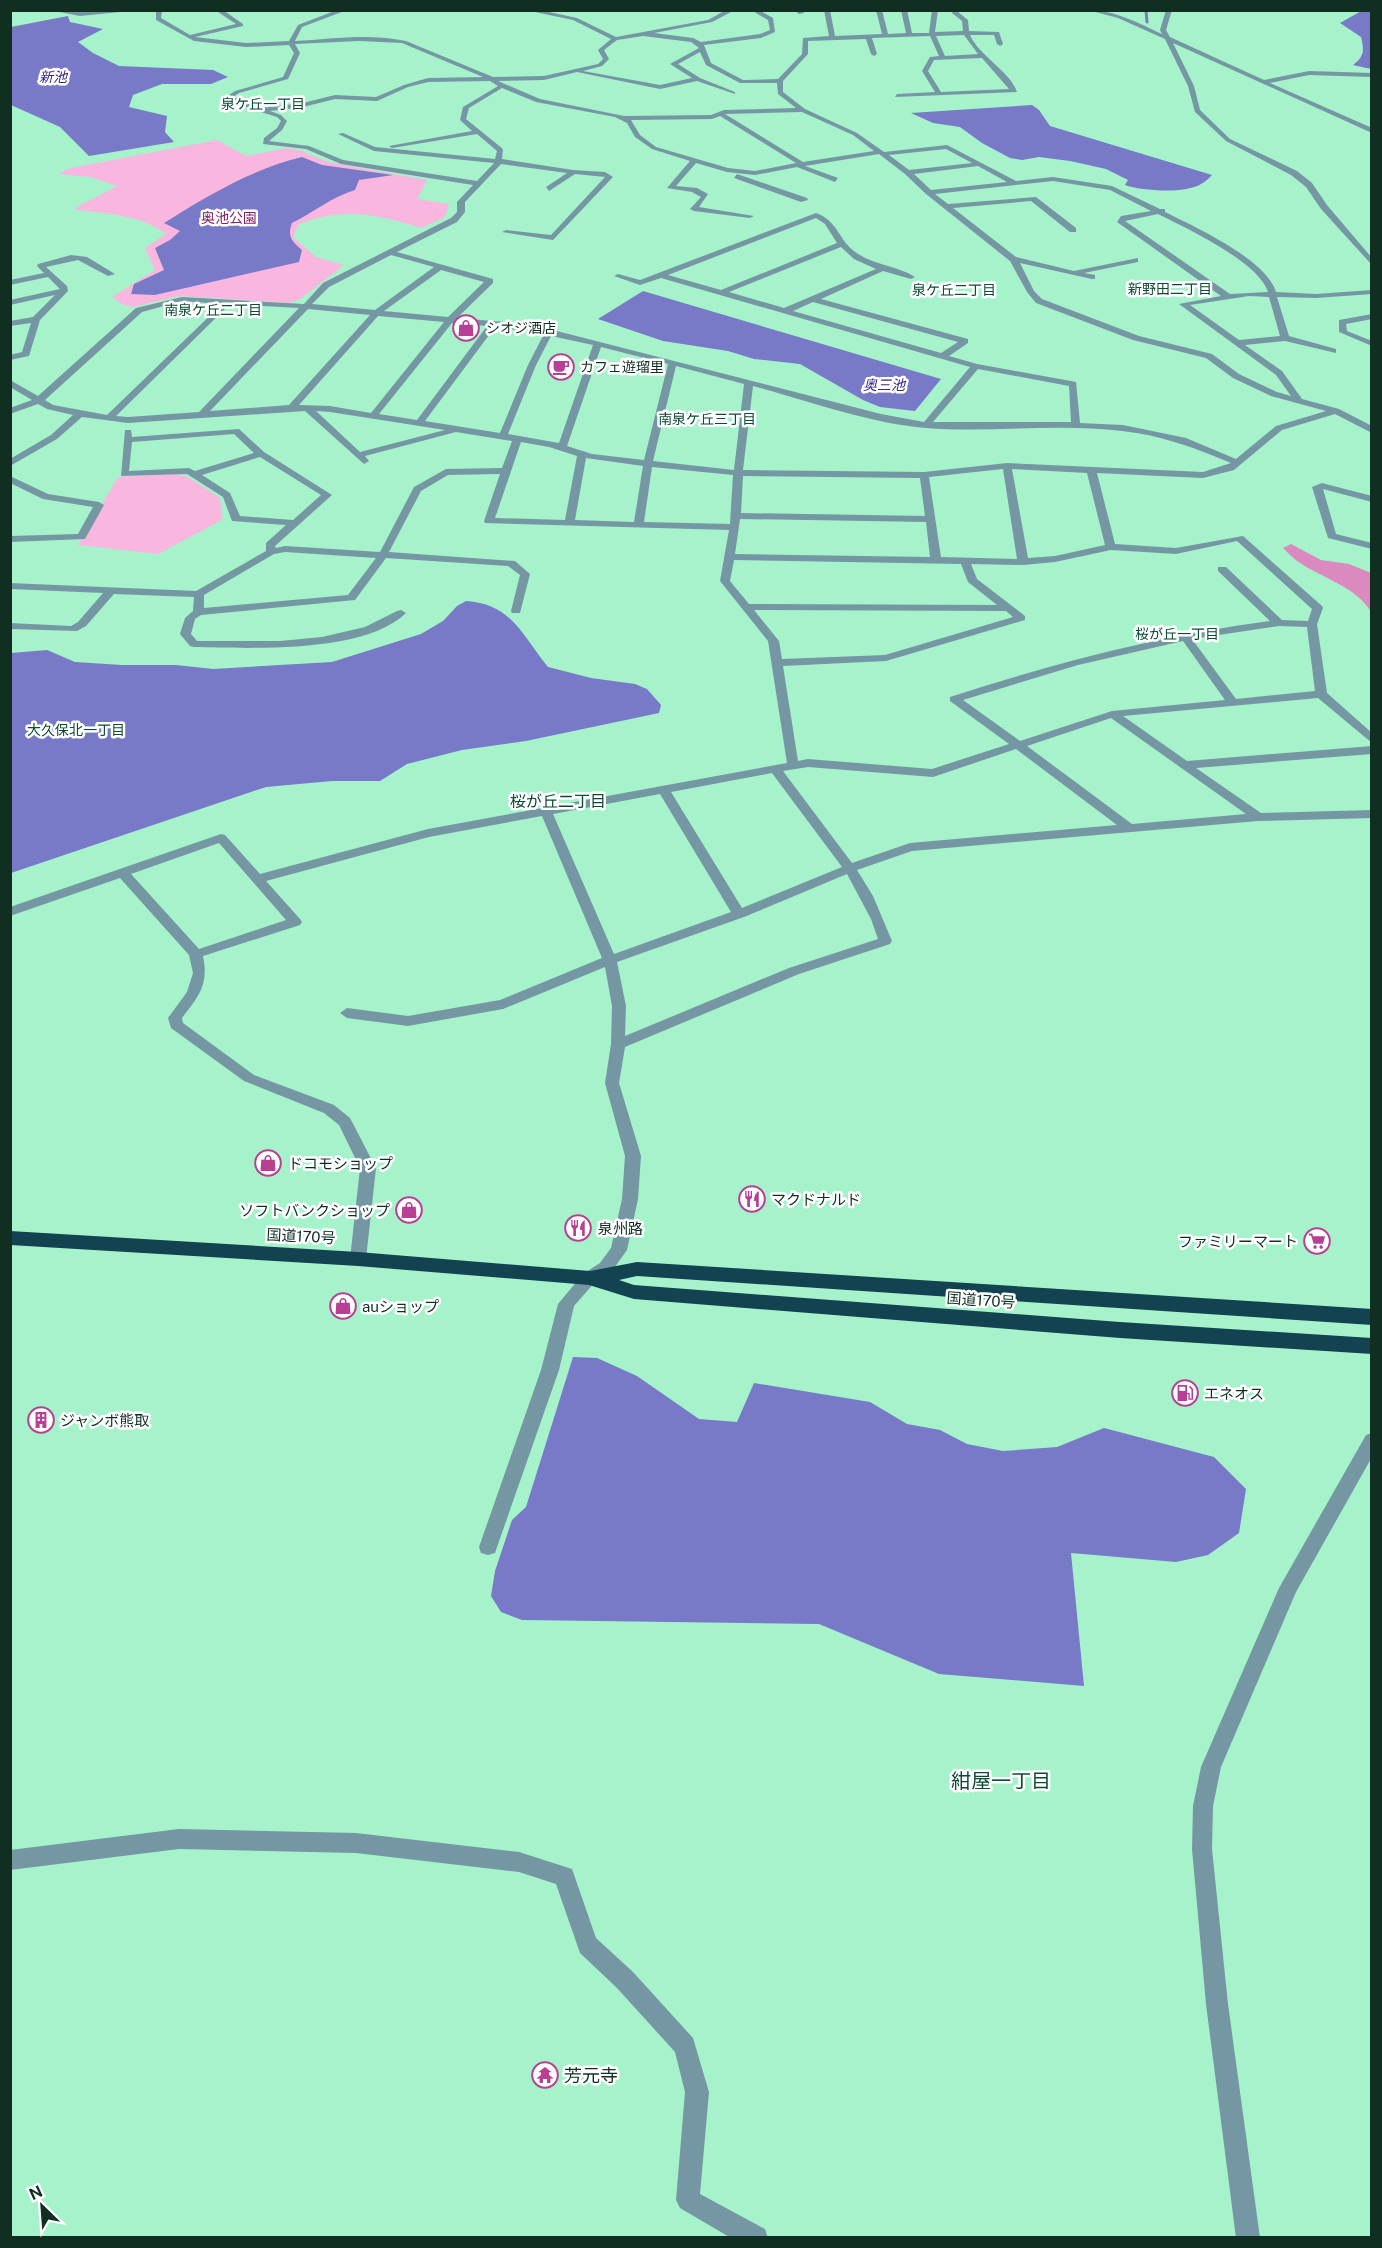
<svg xmlns="http://www.w3.org/2000/svg" width="1382" height="2248" font-family="'Public Sans','Noto Sans JP',sans-serif">
<style>
.green{fill:#f9b7e0}
.forest{fill:#da8abe}
.water{fill:#7879c7}
.lines{fill:none;stroke-linecap:round;stroke-linejoin:round}
.stream{stroke:#7879c7;stroke-width:3}
.minor{fill:#7597a3;fill-rule:evenodd}
.highway{fill:#134351;fill-rule:evenodd}
.labels{text-anchor:middle;dominant-baseline:central;stroke-width:5;stroke-linejoin:round;paint-order:stroke}
.far-water-label{font-size:14px;font-style:italic;fill:#342884;stroke:#fff}
.far-neighbourhood-label{font-size:14px;fill:#0c4a32;stroke:#fff}
.far-park-label{font-size:14px;fill:#7f2265;stroke:#fff}
.far-poi-label{font-size:14px;fill:#102f21;stroke:#fff;text-anchor:start}
.poi-label{font-size:15px;fill:#102f21;stroke:#fff;text-anchor:start}
.street-label{font-size:15px;fill:#102f21;stroke:#fff}
.neighbourhood-label{font-size:16px;fill:#0c4a32;stroke:#fff}
.near-poi-label{font-size:18px;fill:#102f21;stroke:#fff;text-anchor:start}
.near-neighbourhood-label{font-size:20px;fill:#0c4a32;stroke:#fff}
</style>
<rect width="100%" height="100%" fill="#a6f2cb"/>
<g class="green">
<path d="M217 140 246 156 287 148 302 151 328 162 427 180 417 199 449 204 445 217 421 228C377 214 343 207 299 224L293 237 316 257 344 265 300 299 289 303 180 296 132 307 124 305 112 297 155 270 145 248 166 234C141 214 103 214 73 209L117 186 90 177 58 174 70 168Z"/>
<polygon points="174,474 186,476 220,498 222,520 158,554 78,545 118,477"/>
</g>
<path class="forest" d="M1291 544 1321 560 1349 564 1371 573V612C1356 586 1321 578 1297 561 1292 557 1287 552 1283 548Z"/>
<g class="water">
<path d="M1363 10 1371 11V69L1353 65C1365 56 1364 50 1361 37L1340 23Z"/>
<polygon points="68,16 70,22 103,29 78,42 93,53 119,66 213,70 228,77 211,84 162,84 133,95 129,107 167,116 165,132 174,142 89,156 60,127 11,105 11,27"/>
<path d="M1032 105 1039 110 1050 126 1212 175C1209 178 1205 182 1201 184 1185 194 1142 191 1125 185L1128 180 1106 169 1070 161 1039 157 1022 160 1010 158 982 143 960 127 933 123 911 113Z"/>
<path d="M302 157 322 165 393 175 359 180 355 190C332 197 314 212 292 223 287 237 292 241 302 250L299 262 155 295 131 294 134 284 164 270 155 248 170 240 180 231 164 223C207 196 252 169 302 157Z"/>
<polygon points="643,291 941,379 915,411 880,407 863,400 800,364 754,359 728,351 663,341 598,319"/>
<path d="M466 601C512 604 522 635 548 667L591 678 635 684 647 689 661 705 659 713 526 741 462 750 407 764 380 781H332L266 787 11 873V653L47 650 75 662 122 665H176L213 669 332 662 421 634 443 621 457 606Z"/>
<polygon points="573,1357 597,1358 637,1376 699,1419 737,1422 754,1383 870,1402 907,1424 940,1430 967,1444 1003,1451 1057,1447 1104,1428 1214,1457 1246,1489 1239,1533 1208,1555 1176,1562 1071,1553 1084,1686 939,1674 819,1624 522,1620 501,1612 491,1596 495,1571 512,1520 526,1507"/>
</g>
<g class="lines">
<polyline class="stream" points="1146,10 1147,22"/>
<g class="minor">
<polygon points="49,10 141,10 80,16"/>
<path d="M156 10H162L161 18 190 35 236 24 215 10H223L243 24V26L195 37 246 43 289 41 298 25 337 10H347L302 27 295 41C331 39 370 33 406 41L493 77 544 76 598 64 603 59 598 50 611 39 573 20 525 10H540L577 18 616 37 708 20 726 10H735L712 22 654 33 693 38 701 42 760 34 770 30 768 20 751 10H759L773 18 775 32 761 38 704 45 711 63 743 80 778 79 802 54 803 38 829 36 824 10H830L835 36 882 34 876 10H882L888 34 906 33 901 10H907L912 33H929L932 10H938L935 32 963 31 962 21 952 13 953 10H959L958 12 968 20 969 31 999 32 1003 44 1000 46 997 44 994 35H970C978 55 1011 72 1017 92L895 97 897 94 935 92 922 71 930 57 939 56 930 36 872 38 877 54 874 56 871 54 866 39 808 41V54L783 81V92L805 109 857 133 884 152 947 145 1016 181 1053 177 1112 186 1160 209H1165V212C1195 227 1266 259 1276 292L1316 294 1372 290V294L1316 298 1277 297 1289 336 1336 349V353L1285 341 1245 345 1282 371 1302 399 1339 409 1372 426V433L1335 414 1282 430 1234 470 1203 478 1097 473 1115 544 1176 548 1243 536 1322 606 1323 608 1317 624 1327 693 1372 733V743L1318 698 1123 716 1187 761 1372 746V754L1196 768 1261 813 1372 810V818L1258 821 912 851 857 870 873 896 892 941 890 944 799 974 625 1047 619 1083 641 1156 638 1199 627 1250 612 1271 595 1282 574 1306 559 1370 497 1547 495 1553 488 1555 481 1553 479 1547 541 1370 558 1304 583 1274 600 1263 611 1248 622 1199 625 1156 605 1083 611 1044 612 1006 605 967 503 1009 408 1026 347 1018 340 1013 347 1008 408 1016 500 1000 602 958 542 816 429 837 266 881 300 919 302 922 300 925 203 956C209 985 199 996 182 1018L183 1023 254 1075 334 1105 350 1118 376 1168 366 1259 364 1263H352L350 1259 360 1168 339 1125 324 1113 244 1081 171 1028 168 1018 187 992 193 973 189 955 120 878 10 916V907L221 834 225 835 260 874 428 829 787 763 768 641 720 581 729 530 485 523 484 521 500 474 448 475 421 491 389 552 515 561 530 574 520 613H512L511 611 520 575 508 566 386 558 355 600 201 615 195 619 191 634 197 641H280L322 637 365 627 397 611 401 610 406 613C364 654 250 648 194 647L190 646 180 634 185 618 193 611 194 597 114 594 86 626 77 631 10 629V623L71 626 78 622 103 593 10 589V583L196 591 266 551V543L286 525 232 521 223 497 187 474 121 476 125 430H131L132 437 239 429 264 452 332 495 275 546 276 548 285 546 380 552 414 487 446 469 502 468 512 441 456 432 365 456 369 461 364 464 305 411 128 423 82 417 57 439 10 466V459L51 435 73 415 47 409 38 404 10 414V408L32 400 10 387V380L38 396 136 308 182 297 304 304 323 283 451 218 457 212V202L473 185 341 164 306 149 263 144 264 138 277 128 281 121 277 117 230 102 226 97 235 91 283 77 294 53 289 45 246 47 194 41 156 20ZM964 35 978 54 945 56 936 36ZM643 36 691 42 699 48 670 64 692 78 660 85 583 71 602 66 609 59 604 50 617 40ZM359 41 402 43 483 77 428 78 404 85 376 97 335 95 303 103 261 108 233 97 239 93 288 79 300 53 295 44ZM700 52 706 65 740 83H777L778 94 796 108 724 110 711 115 624 116 540 99 498 81 544 80 577 72 660 89 697 81 735 94V92L700 78 678 64ZM982 58 1009 89 941 92 928 71 934 60ZM490 81 498 86 463 107 460 120 472 131 389 146 392 148 477 134 497 151 495 159 375 147 343 133 338 134 374 151 494 163 477 181 343 160 309 146 269 141 282 130 287 121 281 115 270 111 303 107 335 99 377 101 408 87 428 82ZM502 88 536 102 615 117 627 123 635 137 652 149 690 161 667 188 692 192 701 197 690 209 694 211 750 218 754 216 699 207 708 194 697 188 676 186 696 163 727 172 755 175 797 167 835 182 838 178 805 166 879 154 905 174 926 194 1010 261 1027 292 1036 303 1133 340 1206 358 1233 378 1271 396 1326 411 1276 426 1236 459 1186 438 1123 425 1080 423 1076 382 977 364 949 356 968 343V339L821 299 883 271 911 279 915 277C897 265 873 266 854 251 839 240 837 220 816 213L640 280 618 274 614 276 640 285 661 278 970 367 924 422 881 414 549 329 526 324 457 318 493 283V279L397 252 457 222 465 212V202L501 164 567 173 546 187 549 191 575 174 605 177 551 235 506 230 502 232 553 240 613 177 605 172 573 170 502 159 503 149 466 119 469 108ZM802 112 853 135 874 151 803 162 725 114ZM720 116 796 163 755 171 728 168 656 147 640 135 631 120 712 119ZM946 149 972 163 909 170 889 155ZM978 166 1007 182 931 190 914 174ZM1053 181 1110 190 1151 211 1121 216 1117 222 1221 296 1179 304 1276 375 1291 396 1277 392 1239 374 1212 354 1139 336 1042 299 1034 291 1020 263 1092 279H1095V275L1084 273 1138 262V258L1074 271 1016 257 953 208 1031 201 1070 232H1076V228L1036 197 948 204 935 194ZM1158 214C1186 228 1259 262 1268 292L1230 294 1125 221ZM816 218 825 224 837 243 721 290 668 275ZM841 247 854 259 876 269 784 308 729 292ZM391 255 434 267 375 310 312 304 329 287ZM441 270 484 282 448 317 384 311ZM1249 296 1269 297 1280 336 1239 340 1190 305ZM182 301 222 304 107 415 53 405 45 400 142 312ZM813 302 958 342 941 353 793 311ZM230 304 299 308 199 412 128 417 116 416ZM308 309 370 315 289 405 210 411ZM378 316 444 322 371 413 330 406 299 405ZM452 323 487 326 417 420 379 414ZM495 327 544 334 528 365 500 433 425 421ZM551 336 593 345 559 443 508 434 536 365ZM601 347 668 364 644 460 592 454 567 446ZM676 366 744 384 734 470 653 461ZM978 369 1069 386 1071 422H933ZM753 386C809 401 868 423 926 428 991 433 1057 423 1122 431 1161 435 1195 448 1231 463L1203 472 1007 463 924 472 743 470ZM316 411 330 412 445 430 360 452ZM234 434 254 453 195 471 189 468 129 471 132 442ZM521 442 549 447 577 456 565 520 495 518ZM260 457 321 495 293 520 240 516 230 493 202 475ZM586 458 643 466 634 522 575 520ZM652 467 733 475 730 524 644 522ZM1003 469 1017 559 941 557 929 477ZM1012 469 1087 473 1105 545 1055 556 1028 558ZM743 476 920 478 925 516 741 513ZM740 519 926 522 930 557 735 554ZM1237 541 1312 609 1308 621 1282 620 1226 567H1218V571L1270 621C1161 635 1055 663 950 697V701L1009 744 932 769 808 759 798 761 783 666 886 661 1025 620V616L977 579 971 564 1023 565 1055 562 1111 550 1176 554ZM285 552 376 558 348 595 204 608V595L274 554ZM734 560 961 564 968 582 997 605 749 604 730 581ZM754 610 1006 611 1013 617 885 655 782 659 779 641ZM1279 626 1307 627 1315 691 1236 699 1192 639ZM1183 641 1225 700 1112 711 1020 741 963 700 1078 665ZM1111 718 1246 814 1132 824 1027 746ZM1016 749 1117 825 910 843 852 863 783 771 808 767 933 777ZM772 773 842 867 742 908 671 792ZM660 794 731 912 614 954 553 814ZM219 843 286 920 199 949 131 874ZM847 874 871 919 878 939 789 968 625 1036 626 1006 617 962 744 917Z"/>
<polygon points="794,10 801,10 804,13 799,14"/>
<path d="M1088 10C1115 10 1138 23 1162 34L1160 30 1166 10H1172L1166 30 1170 37 1264 80 1309 71 1372 73V77L1309 75 1270 83 1372 128V133L1173 43 1194 86 1200 110 1230 139 1297 171 1312 183 1327 205 1372 258V265L1321 209 1306 187 1291 175 1226 141 1195 112 1188 86 1165 39 1118 18Z"/>
<polygon points="737,174 807,198 808,200 801,202 734,178"/>
<polygon points="71,255 87,257 115,274 108,276 78,260 46,267 67,286 68,291 40,320 29,356 10,360 10,355 22,352 31,323 10,326 10,321 33,317 55,295 10,305 10,300 60,289 48,277 10,285 10,280 44,273 37,266 38,264"/>
<polygon points="1372,314 1372,319 1346,324 1347,331 1372,341 1372,346 1339,332 1339,320"/>
<polygon points="10,476 48,494 99,502 104,505 85,539 10,542 10,536 78,534 93,507 43,499 10,483"/>
<polygon points="1322,483 1372,496 1372,502 1323,489 1336,534 1372,543 1372,549 1328,538 1312,487"/>
<polygon points="1372,1433 1372,1457 1296,1592 1221,1767 1213,1806 1212,1849 1228,2004 1260,2238 1236,2238 1206,2004 1192,1849 1193,1806 1201,1767 1279,1588 1366,1435"/>
<polygon points="179,1829 356,1833 519,1852 572,1869 596,1938 633,1972 693,2038 709,2092 700,2194 765,2229 768,2238 731,2238 680,2208 676,2200 685,2092 675,2052 617,1988 580,1953 556,1884 519,1872 356,1853 179,1849 10,1870 10,1850"/>
</g>
<polygon class="highway" points="10,1231 358,1252 590,1271 637,1262 1372,1309 1372,1325 637,1276 619,1280 634,1285 1120,1322 1372,1338 1372,1354 1120,1338 634,1299 589,1285 358,1266 10,1245"/>
</g>
<defs>
<g id="shop-ring" transform="scale(1.35)"><circle r="9.5" fill="#fff" stroke="#b84094" stroke-width="1.5"/><path d="M-5-2.5h2.3a2.7 3.5 0 0 1 5.4 0H5L5.5 6h-11ZM-1.5-2.5h3a1.5 2.3 0 0 0-3 0Z" fill="#b84094"/></g>
<g id="cafe-ring" transform="scale(1.35)"><circle r="9.5" fill="#fff" stroke="#b84094" stroke-width="1.5"/><path d="M-5.5-4.5H6V0H3Q3 3.5 0 3.5H-2.5Q-5.5 3.5-5.5 0ZM3-3.2v2h1.7v-2ZM-6 4.5H4V6H-6Z" fill="#b84094"/></g>
<g id="restaurant-ring" transform="scale(1.35)"><circle r="9.5" fill="#fff" stroke="#b84094" stroke-width="1.5"/><path d="M-5-6h1v4h1v-4h1v4h1v-4h1v5L-1.5 .5V6h-2V.5L-5-1ZM5-6V6H3V1.5H1.5Q1.5-4 5-6Z" fill="#b84094"/></g>
<g id="supermarket-ring" transform="scale(1.35)"><circle r="9.5" fill="#fff" stroke="#b84094" stroke-width="1.5"/><path d="M-6-5.5h2.5l.6 2H6L4.5 2H-2.5L-4.4-4H-6ZM-1.5 3.2a1.3 1.3 0 1 0 .1 0ZM3 3.2a1.3 1.3 0 1 0 .1 0Z" fill="#b84094"/></g>
<g id="fuel-ring" transform="scale(1.35)"><circle r="9.5" fill="#fff" stroke="#b84094" stroke-width="1.5"/><path d="M-5.5-6h7V0h2V4h1.3V-2.5L3-4.5l.8-.8L6-3V5H2.5V1h-1V6h-7ZM-4.2-4.7v3.2H.2V-4.7Z" fill="#b84094"/></g>
<g id="building-ring" transform="scale(1.35)"><circle r="9.5" fill="#fff" stroke="#b84094" stroke-width="1.5"/><path d="M-4-6H4V6H1V3H-1V6H-4ZM-2.5-4.3h1.7v1.8h-1.7ZM.8-4.3h1.7v1.8H.8ZM-2.5-1h1.7V.8h-1.7ZM.8-1h1.7V.8H.8Z" fill="#b84094"/></g>
<g id="temple-ring" transform="scale(1.35)"><circle r="9.5" fill="#fff" stroke="#b84094" stroke-width="1.5"/><path d="M0-6L5-2H3V0L6.5 2.5H4V6H1.5V3h-3V6H-4V2.5H-6.5L-3 0V-2H-5Z" fill="#b84094"/></g>
</defs>
<g fill-rule="evenodd">
<use href="#shop-ring" x="466" y="328"/>
<use href="#cafe-ring" x="561" y="367"/>
<use href="#shop-ring" x="268" y="1163"/>
<use href="#restaurant-ring" x="752" y="1199"/>
<use href="#shop-ring" x="409" y="1210"/>
<use href="#restaurant-ring" x="578" y="1228"/>
<use href="#supermarket-ring" x="1317" y="1241"/>
<use href="#shop-ring" x="343" y="1306"/>
<use href="#fuel-ring" x="1185" y="1393"/>
<use href="#building-ring" x="41" y="1420"/>
<use href="#temple-ring" x="545" y="2075"/>
</g>
<g class="labels">
<g class="far-water-label">
<text x="53" y="77">新池</text>
<text x="884" y="385">奥三池</text>
</g>
<g class="far-neighbourhood-label">
<text x="263" y="104">泉ケ丘一丁目</text>
<text x="1170" y="289">新野田二丁目</text>
<text x="954" y="290">泉ケ丘二丁目</text>
<text x="213" y="310">南泉ケ丘二丁目</text>
<text x="707" y="419">南泉ケ丘三丁目</text>
<text x="1177" y="634">桜が丘一丁目</text>
<text x="76" y="730">大久保北一丁目</text>
</g>
<g class="far-park-label">
<text x="229" y="218">奥池公園</text>
</g>
<g class="far-poi-label">
<text x="486" y="328">シオジ酒店</text>
<text x="580" y="367">カフェ遊瑠里</text>
</g>
<g class="poi-label">
<text x="288" y="1163">ドコモショップ</text>
<text x="771" y="1199">マクドナルド</text>
<text x="390" y="1210" text-anchor="end">ソフトバンクショップ</text>
<text x="598" y="1228">泉州路</text>
<text x="1298" y="1241" text-anchor="end">ファミリーマート</text>
<text x="362" y="1306">auショップ</text>
<text x="1204" y="1393">エネオス</text>
<text x="60" y="1420">ジャンボ熊取</text>
</g>
<g class="street-label">
<text transform="translate(301 1236) rotate(3)">国道170号</text>
<text transform="translate(981 1300) rotate(4)">国道170号</text>
</g>
<g class="neighbourhood-label">
<text x="558" y="801">桜が丘二丁目</text>
</g>
<g class="near-poi-label">
<text x="564" y="2075">芳元寺</text>
</g>
<g class="near-neighbourhood-label">
<text x="1001" y="1781">紺屋一丁目</text>
</g>
</g>
<rect width="1382" height="2248" fill="none" stroke="#102f21" stroke-width="24"/>
<g transform="translate(42 2206) rotate(335)" stroke="#ffffff" stroke-width="4.5" paint-order="stroke">
<path d="M0-4.5L10 22L0 15L-10 22Z" fill="#102f21"/>
<text y="-9" font-size="16" font-weight="bold" text-anchor="middle" fill="#102f21">N</text>
</g>
</svg>
